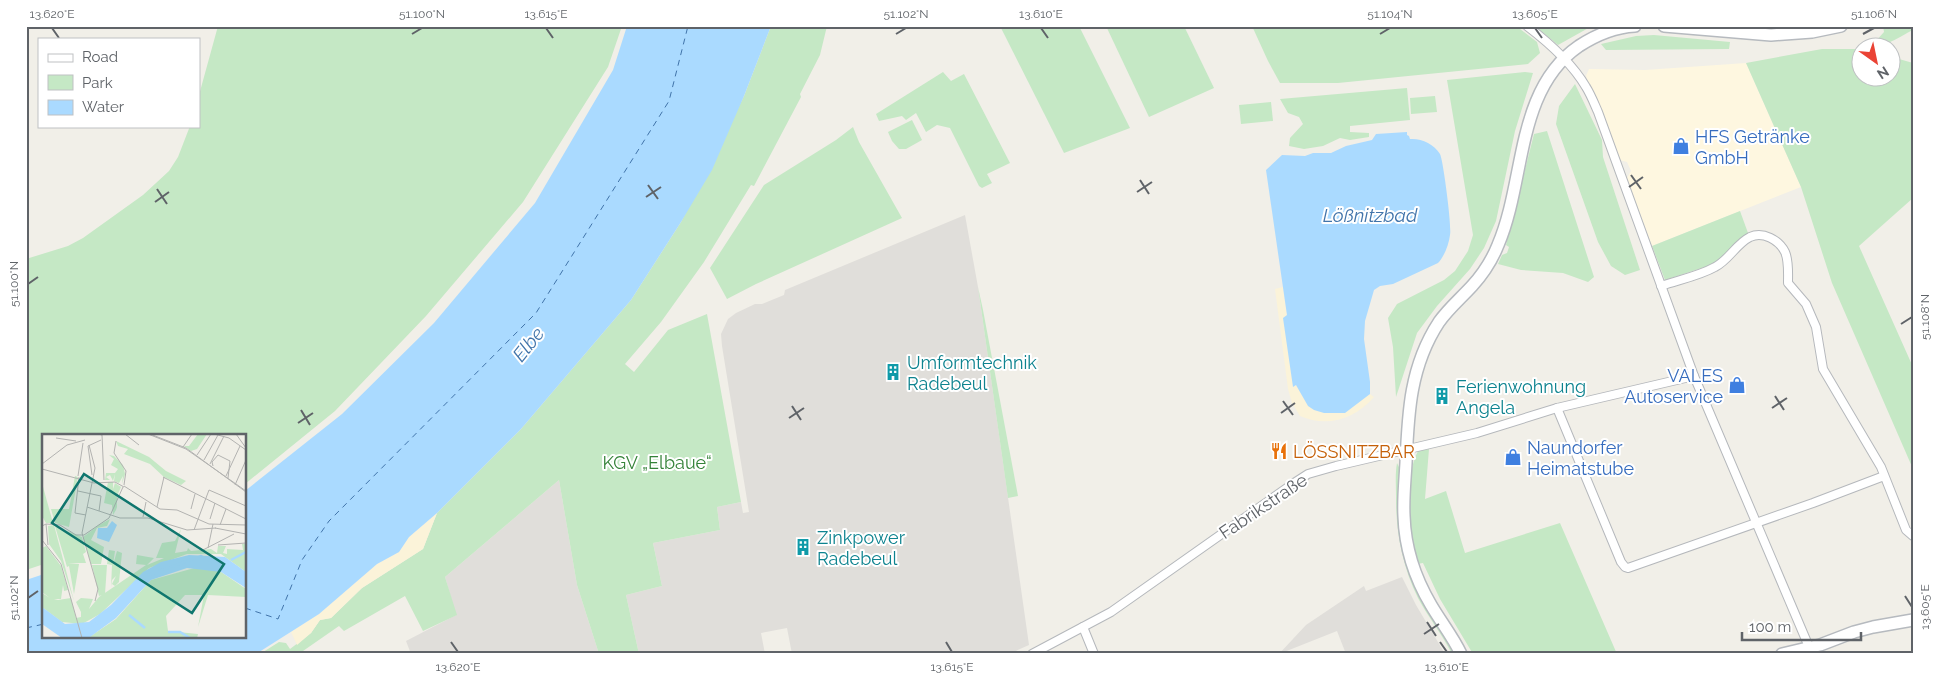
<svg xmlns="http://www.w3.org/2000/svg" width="1939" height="680" font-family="Raleway,sans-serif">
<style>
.commercial{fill:#fef7e0}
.industrial{fill:#e0deda}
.green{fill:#c5e8c5}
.sand{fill:#fbf3d9}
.water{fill:#aadaff}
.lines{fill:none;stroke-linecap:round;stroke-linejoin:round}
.ferry{stroke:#4174aa;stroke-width:1;stroke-dasharray:6 5;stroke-linecap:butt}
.street-casing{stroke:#b5b8bc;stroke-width:10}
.secondary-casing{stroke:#b6babf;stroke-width:14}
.street{stroke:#fff;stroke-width:8}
.secondary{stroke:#fff;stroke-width:11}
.ticks{fill:none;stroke:#5f6368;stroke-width:2}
.labels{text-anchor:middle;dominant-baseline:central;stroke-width:4;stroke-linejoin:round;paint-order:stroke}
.shop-label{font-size:18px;fill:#366cbe;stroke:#fff;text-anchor:start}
.culture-label{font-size:18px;fill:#0d838f;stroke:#fff;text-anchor:start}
.food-label{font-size:18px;fill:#c56008;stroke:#fff;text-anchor:start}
.park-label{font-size:18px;fill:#348238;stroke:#fff}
.street-label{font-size:18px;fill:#5f6368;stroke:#fff}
.water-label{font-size:19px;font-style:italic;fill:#4174aa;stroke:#fff}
.inset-river{fill:none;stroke:#aadaff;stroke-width:2.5}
.inset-road{fill:none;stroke:#b3b3b1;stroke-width:1}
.view{fill:#0f766e;fill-opacity:0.15;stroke:#0f766e;stroke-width:2.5}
.inset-edge{fill:none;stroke:#5f6368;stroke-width:2.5}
.neatline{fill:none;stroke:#5f6368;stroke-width:2}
.ticks-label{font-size:12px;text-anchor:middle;fill:#5f6368}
</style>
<rect width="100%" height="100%" fill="#f1efe8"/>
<polygon class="commercial" points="1746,63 1801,187 1652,246 1627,178 1631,171 1627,162 1620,160 1586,76 1589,69 1645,70"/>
<g class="industrial">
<polygon points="965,215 978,287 1029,645 1009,654 792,654 787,628 761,633 765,654 639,654 626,595 662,586 653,543 720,530 717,507 741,502 743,513 749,512 722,346 721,334 728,319 736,313 755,304 762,304 784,295 785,290"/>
<polygon points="559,480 577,585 599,654 411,654 406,641 456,615 445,577"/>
<polygon points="1402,577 1416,605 1445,654 1346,654 1337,631 1279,654 1306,625 1364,586 1366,591"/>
</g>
<g class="green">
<polygon points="218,26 622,26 608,67 523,202 426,316 335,411 245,484 245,435 44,435 44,564 26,570 26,259 68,246 83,238 143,195 169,171 178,157 190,126 199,126 199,95"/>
<polygon points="771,26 827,26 820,55 800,94 801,97 754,186 751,185 704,262 661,322 625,364 634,372 668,330 707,314 741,502 717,507 720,530 653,543 662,586 626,595 639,654 599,654 577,585 559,480 445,577 457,615 423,631 405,596 344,631 339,626 303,651 305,654 260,654 279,642 286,643 290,649 311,633 320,620 331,618 362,588 423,549 437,513 521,429 631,300 681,222 744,96"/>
<polygon points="1000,26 1079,26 1130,128 1064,153"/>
<polygon points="1106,26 1184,26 1214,88 1149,117"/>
<polygon points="1252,26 1516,26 1537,42 1540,53 1528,64 1338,83 1280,83 1268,61"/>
<polygon points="1535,26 1592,26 1558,45"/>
<path d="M1883 26H1913V30C1902 35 1880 52 1869 42H1875L1884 32Z"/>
<polygon points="1654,35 1730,42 1729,49 1606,50 1601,44 1636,36"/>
<polygon points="1822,49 1861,49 1862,78 1892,78 1892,57 1913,63 1913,198 1859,246 1913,367 1913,469 1832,283 1801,187 1746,63"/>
<polygon points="943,72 951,81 964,74 1010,163 987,174 992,183 982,188 979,186 950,128 937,125 926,132 916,113 906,120 902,116 879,121 876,114"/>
<polygon points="1525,72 1533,73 1515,131 1496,221 1484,248 1470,269 1437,306 1417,333 1396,397 1393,347 1388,318 1397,304 1444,280 1455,271 1468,251 1473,235 1447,80"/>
<polygon points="1575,84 1602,140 1603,157 1640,270 1625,275 1611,266 1598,242 1556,124 1559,106"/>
<polygon points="1407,88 1410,120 1350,126 1350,132 1369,133 1369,137 1350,140 1340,138 1323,146 1304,149 1289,146 1290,138 1303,124 1299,117 1288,113 1280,99"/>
<polygon points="1435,96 1437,112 1411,114 1410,98"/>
<polygon points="1271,102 1273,121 1241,124 1239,105"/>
<polygon points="912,120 922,140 906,149 899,149 892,141 888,132"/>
<polygon points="853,127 859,142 902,218 756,284 727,299 710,268 764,185 836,140"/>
<polygon points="1547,131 1594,277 1588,282 1563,273 1521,270 1498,264 1502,255 1507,253 1509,247 1506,245 1534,134"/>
<polygon points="1740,211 1748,233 1717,263 1665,280 1652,246"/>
<polygon points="978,287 983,310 1018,496 1008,498"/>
<path d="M1429 449 1425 499 1446 491 1465 553 1560 523 1617 654H1473L1440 599 1423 563 1417 564C1414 554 1411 544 1410 533 1407 510 1407 472 1418 451Z"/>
<path d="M1397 463 1400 469V521L1456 654H1452C1442 634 1428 617 1418 598 1402 565 1396 533 1396 497 1396 485 1395 474 1397 463Z"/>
</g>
<g class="sand">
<path d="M1283 287 1296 385 1303 396 1362 399 1370 394 1374 397C1355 419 1327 428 1300 416L1292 403 1288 389 1275 289Z"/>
<polygon points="437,513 423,549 362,588 331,618 320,620 311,633 297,645 291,632 319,614 377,564 399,552 409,537"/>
</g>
<g class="water">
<polygon points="627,26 771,26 744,96 712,170 681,222 631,300 521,429 437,513 409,537 399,552 377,564 319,614 256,654 26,654 26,580 44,574 44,636 245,636 245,491 342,414 434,323 535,203 613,70"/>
<path d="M1407 132V135L1409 136 1410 139C1421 138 1434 144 1440 154 1443 159 1452 227 1450 235 1449 244 1444 257 1438 263L1393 284 1380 286 1374 290 1365 321 1364 339 1370 382V394L1345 413H1324L1314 410 1308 406 1296 385 1293 387 1283 318 1287 315 1266 170 1282 155 1305 156 1313 153H1331L1346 146 1372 140 1376 134Z"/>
</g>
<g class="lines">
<g class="ferry">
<polyline points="245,608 278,619 302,560 329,521 536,313 669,101 688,26"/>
<polyline points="26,628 44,624"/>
</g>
<g class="street-casing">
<g id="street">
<path d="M1527 26C1548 42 1572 63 1586 87 1591 95 1594 103 1598 112L1694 376 1812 654"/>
<path d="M1661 286C1678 280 1699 276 1715 267 1729 260 1736 244 1750 237 1763 231 1779 240 1785 252 1789 261 1788 273 1788 283L1806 304 1816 327 1823 369 1881 467 1906 530 1913 536"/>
<polyline points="1557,408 1621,562 1625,567 1628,568 1813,503 1884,476"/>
<polyline points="1083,627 1094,654"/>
<polyline points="1032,654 1111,612 1294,483 1308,474 1336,466 1477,433 1557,408 1694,376"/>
</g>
</g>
<g class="secondary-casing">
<g id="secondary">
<polyline points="1664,26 1771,35 1812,32 1841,26"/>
<path d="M1461 654C1453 637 1441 622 1431 605 1415 578 1405 548 1404 516 1403 499 1405 481 1406 463 1408 413 1410 366 1439 322 1448 309 1461 298 1472 286 1483 274 1492 260 1498 245 1526 180 1515 90 1579 46 1596 35 1615 27 1635 26"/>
<polyline points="1782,654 1820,645 1854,632 1873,627 1913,620"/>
</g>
</g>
<use href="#street" class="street"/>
<use href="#secondary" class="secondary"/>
</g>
<path class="ticks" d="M52 28 59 38M546 28 553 38M1041 28 1048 38M1535 28 1542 38M412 34 422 28M896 34 906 28M1380 34 1390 28M1863 34 1874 28M1631 175 1641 189M1140 180 1149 194M648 185 658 199M1629 187 1643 177M157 189 167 204M1137 192 1152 182M646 197 661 187M155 202 169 192M28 284 38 277M1901 324 1912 317M1775 396 1784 410M1283 401 1293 415M792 406 801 420M1772 408 1787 398M301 410 310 425M1281 413 1295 403M789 418 804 408M298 423 313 413M1905 596 1912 607M28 598 38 591M1427 622 1436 636M1424 634 1439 624M451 642 458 652M946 642 952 652M1440 642 1447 652"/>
<defs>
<g id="shop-bare" transform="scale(1.35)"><path d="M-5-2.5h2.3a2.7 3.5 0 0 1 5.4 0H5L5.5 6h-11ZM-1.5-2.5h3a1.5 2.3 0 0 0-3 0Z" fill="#3f7fe0" stroke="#fff" stroke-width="2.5" paint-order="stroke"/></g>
<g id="building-bare" transform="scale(1.35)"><path d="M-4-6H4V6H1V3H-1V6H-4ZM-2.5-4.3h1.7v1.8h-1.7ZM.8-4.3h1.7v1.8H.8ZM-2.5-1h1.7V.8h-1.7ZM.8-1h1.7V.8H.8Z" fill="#0f9aa8" stroke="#fff" stroke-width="2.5" paint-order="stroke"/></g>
<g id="restaurant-bare" transform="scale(1.35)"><path d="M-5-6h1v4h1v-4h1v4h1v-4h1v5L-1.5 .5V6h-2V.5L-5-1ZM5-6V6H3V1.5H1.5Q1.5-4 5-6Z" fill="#e8710a" stroke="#fff" stroke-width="2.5" paint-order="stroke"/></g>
</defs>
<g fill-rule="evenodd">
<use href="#shop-bare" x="1681" y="146"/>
<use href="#building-bare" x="893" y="372"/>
<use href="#shop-bare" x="1737" y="385"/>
<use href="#building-bare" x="1442" y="396"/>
<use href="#restaurant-bare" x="1279" y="451"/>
<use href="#shop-bare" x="1513" y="457"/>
<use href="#building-bare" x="803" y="547"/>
</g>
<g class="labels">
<g class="shop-label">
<text x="1695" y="136">HFS Getränke<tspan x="1695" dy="21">GmbH</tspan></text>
<text x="1723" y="375" text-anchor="end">VALES<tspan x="1723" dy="21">Autoservice</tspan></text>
<text x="1527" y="447">Naundorfer<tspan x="1527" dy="21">Heimatstube</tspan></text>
</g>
<g class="culture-label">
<text x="907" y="362">Umformtechnik<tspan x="907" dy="21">Radebeul</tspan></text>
<text x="1456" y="386">Ferienwohnung<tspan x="1456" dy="21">Angela</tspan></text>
<text x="817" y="537">Zinkpower<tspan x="817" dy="21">Radebeul</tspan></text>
</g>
<g class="food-label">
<text x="1293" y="451">LÖSSNITZBAR</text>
</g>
<g class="park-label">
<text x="657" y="462">KGV „Elbaue“</text>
</g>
<g class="street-label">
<text transform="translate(1263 506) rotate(-34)">Fabrikstraße</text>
</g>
<g class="water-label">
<text x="1370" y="215">Lößnitzbad</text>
<text transform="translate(528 344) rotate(-51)">Elbe</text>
</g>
</g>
<g transform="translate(42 434)">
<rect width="204" height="204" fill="#f1efe8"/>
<path d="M156 0H165L155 15 149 17 142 12H147ZM74 7 107 23 124 37 144 47 139 51 122 43 108 30 82 20 86 15 76 12ZM67 21 72 22 81 31 83 40 80 50 81 42 77 49 72 47 73 40 71 47 68 41 64 43 68 46H63L64 39H73L76 35 69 31 72 25ZM33 42 36 43 27 93 13 89 9 75H27ZM66 48H71V55L73 49 79 53 75 62V73L74 76 71 81 70 71 62 69ZM0 49 11 89H4L0 82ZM68 85 65 92 55 94 49 106 62 113 59 130H49L41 103 57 91ZM12 91 32 167 19 127 7 110 6 92ZM13 92 40 103 44 118 41 120 44 129H26L37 130 32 160 27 132 25 133ZM139 95 133 119 145 117 146 114 149 117 169 115 175 119 176 112H184L181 119 185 120V115L201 116 200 110H204V138L179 120H145L107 134 58 180 40 190 20 188 0 173V159L8 164 0 158V114L4 112 19 132 26 156 22 157 21 151 19 165H12L16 166 29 164 34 184 39 183V178L34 168 39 164 51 165 47 175 57 163 104 131 94 130 95 121 112 124 105 131 122 124H114L120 109 133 107ZM67 116 73 117 71 131 75 117 80 119 77 148 73 152 70 150 74 142 70 146 69 153 70 131 65 130ZM50 131H65L63 160 57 162ZM156 133 179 138 204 155V163L166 161 156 193 162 161H143L124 182 126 197 156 200 155 204H46L74 185 109 146Z" fill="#c5e8c5"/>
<path d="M70 87 75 91 67 108 55 104 56 94H65ZM147 121 183 123 204 138V154L179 138 145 134 109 146 74 184 48 203 20 204 0 190V173L23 190 47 188 69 171 101 138 119 128Z" fill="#aadaff"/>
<path class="inset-river" d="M189 126 204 118M0 178 11 190 35 198 55 189 106 141 159 122 204 145M87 181 103 194M126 198H138L148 204"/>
<path class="inset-road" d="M56 0 60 1 62 46M83 0 97 11M106 0 144 15 204 57M108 0 144 14 204 58M172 0 187 4 204 16M194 0 204 14M14 4 34 7M74 7 72 19 84 37 82 51M47 11 53 34 40 99 56 155 53 167M141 13 150 0M155 21 169 0M162 26 176 1M0 30 25 11 43 6M168 30 182 2M171 32 170 28 176 21 188 27 186 44M0 35 52 49 73 48 82 53M50 41 46 12 59 6M36 42 41 9M184 42 198 12M37 43 33 79 44 81M121 43 204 85M193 51 204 26M82 52 118 75 135 76 167 90 204 91M36 57 59 62 57 77M45 73 78 84H106L145 96 174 94M115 73 122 43M149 75 153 60M101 83 104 68M168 85 173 69M4 90 18 91 34 101H42L67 84 81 53M178 91 184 75M0 92 4 90 6 111M173 94 204 100M152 96 167 56 204 72M0 106 19 130 40 204M176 111 204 109M166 114 171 90M159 117 192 100"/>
<path class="view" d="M42 40 182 130 150 179 10 89Z"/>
<rect width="204" height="204" class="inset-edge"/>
</g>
<rect width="1939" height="680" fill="none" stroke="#ffffff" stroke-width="55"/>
<rect x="38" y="38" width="162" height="90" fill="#ffffff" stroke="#bfc1c3"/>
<rect x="48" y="54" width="25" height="8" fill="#ffffff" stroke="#bfc1c3"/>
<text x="82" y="62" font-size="15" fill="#5f6368">Road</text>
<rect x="48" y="75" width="25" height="15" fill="#c5e8c5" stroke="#bfc1c3"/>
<text x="82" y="88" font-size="15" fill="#5f6368">Park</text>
<rect x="48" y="100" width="25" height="15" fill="#aadaff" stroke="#bfc1c3"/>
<text x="82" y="112" font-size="15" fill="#5f6368">Water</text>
<g transform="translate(1876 62) rotate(147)"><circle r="24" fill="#ffffff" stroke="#bfc1c3"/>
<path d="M0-4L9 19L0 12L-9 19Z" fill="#ea4335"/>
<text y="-8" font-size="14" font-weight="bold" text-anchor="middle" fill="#5f6368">N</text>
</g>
<path d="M1742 632v8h119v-8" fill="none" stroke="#5f6368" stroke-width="2.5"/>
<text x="1749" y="632" font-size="15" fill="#5f6368" stroke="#ffffff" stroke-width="4" paint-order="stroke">100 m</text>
<rect x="28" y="28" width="1884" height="624" class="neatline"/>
<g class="ticks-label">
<text x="52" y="18">13.620°E</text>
<text x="422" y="18">51.100°N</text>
<text x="546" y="18">13.615°E</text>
<text x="906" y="18">51.102°N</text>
<text x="1041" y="18">13.610°E</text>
<text x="1390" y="18">51.104°N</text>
<text x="1535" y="18">13.605°E</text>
<text x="1874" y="18">51.106°N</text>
<text transform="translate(14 284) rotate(-90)" y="4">51.100°N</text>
<text transform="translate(1925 317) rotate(-90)" y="4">51.108°N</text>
<text transform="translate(14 598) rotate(-90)" y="4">51.102°N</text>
<text transform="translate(1925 607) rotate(-90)" y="4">13.605°E</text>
<text x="458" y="671">13.620°E</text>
<text x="952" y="671">13.615°E</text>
<text x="1447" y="671">13.610°E</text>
</g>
</svg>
